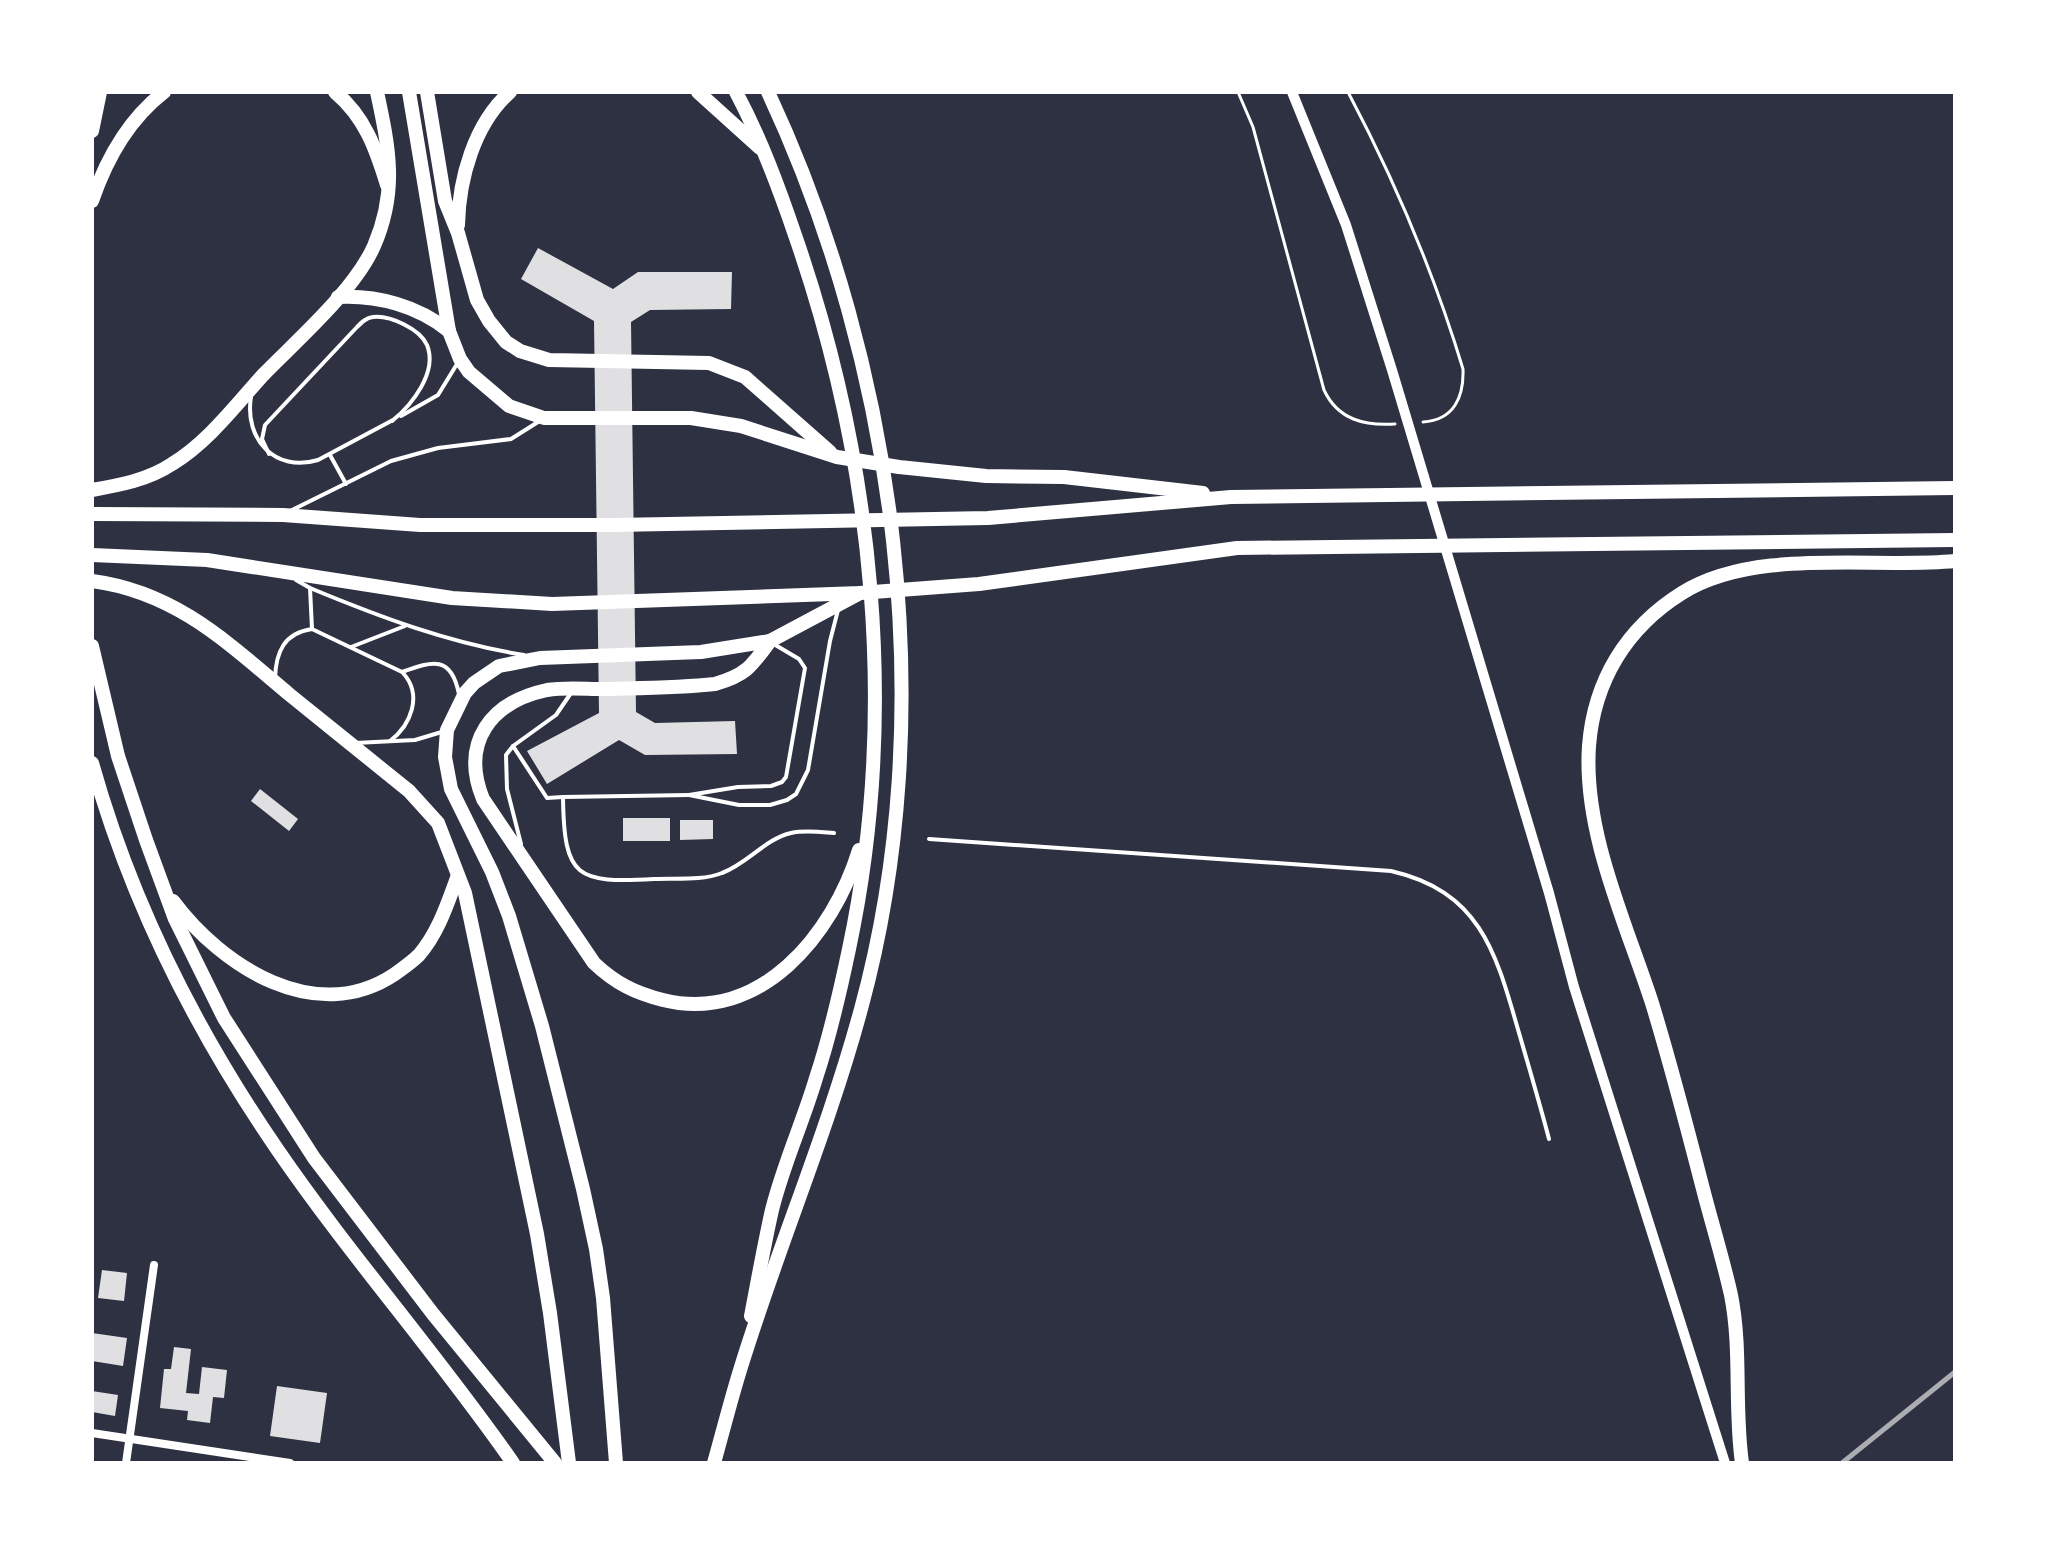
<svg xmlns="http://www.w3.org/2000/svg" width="2047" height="1555" font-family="'Roboto Condensed',sans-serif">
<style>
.building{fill:#e0e0e3}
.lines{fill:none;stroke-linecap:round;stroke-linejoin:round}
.path{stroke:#fff;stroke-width:3}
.service{stroke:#fff;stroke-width:4}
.minor{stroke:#fff;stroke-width:8}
.tertiary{stroke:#fff;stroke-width:10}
.motorway{stroke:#fff;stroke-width:14}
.rail{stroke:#abadb3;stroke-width:5}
</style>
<rect width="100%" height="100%" fill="#2d3142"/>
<g class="building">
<polygon points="538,248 613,289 638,272 732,272 731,309 650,310 631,322 636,712 655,723 735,721 737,754 645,755 619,740 547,784 527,751 599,713 594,321 521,279"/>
<polygon points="260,789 298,819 289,831 251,801"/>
<rect x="623" y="818" width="47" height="23"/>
<polygon points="680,820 713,820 713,839 680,840"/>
<polygon points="102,1270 127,1273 124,1301 98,1298"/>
<polygon points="92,1333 127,1338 123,1366 92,1361"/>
<polygon points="174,1347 191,1349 186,1393 199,1394 202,1367 227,1370 224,1398 213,1397 210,1423 187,1420 188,1411 160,1408 164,1369 171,1369"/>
<polygon points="277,1386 327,1393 320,1443 270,1436"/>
<polygon points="92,1391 118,1395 115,1416 92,1412"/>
</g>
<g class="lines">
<g class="path">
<path d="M1238 92 1253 127 1324 390C1338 420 1365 426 1395 424"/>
<path d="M1348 92C1395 181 1434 273 1463 369 1464 397 1454 420 1423 422"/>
</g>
<g class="service">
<path d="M251 397C244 439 275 473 318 460L393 420"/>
<polyline points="401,416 438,395 457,364"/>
<path d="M269 454 262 439 265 425 357 327C362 322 366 318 373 317 390 315 420 329 427 345 438 372 412 405 392 421"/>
<polyline points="330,455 346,484"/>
<polyline points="290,511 391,461 438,448 511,439 538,422"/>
<polyline points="296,580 310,588 312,629"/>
<path d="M310 588C380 617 449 643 524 655"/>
<polyline points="772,643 799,659 805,668 786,777 782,782 771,786 738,787 689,795 739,805 770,805 787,800 796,794 808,770 830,641 838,610"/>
<polyline points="351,647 405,626"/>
<path d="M275 678C276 652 284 633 312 629L402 672C433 661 451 655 459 694"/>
<path d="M390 741C411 725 423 695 403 673"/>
<polyline points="355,743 415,740 445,731"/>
<polyline points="513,746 547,798 563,797"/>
<path d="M689 795 563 797C564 879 577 883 654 879 676 878 702 881 722 873 747 864 765 839 791 833 805 830 820 832 834 833"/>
<path d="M929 839 1391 871C1478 891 1495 949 1517 1026 1528 1064 1539 1101 1549 1139"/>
<polyline points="521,844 507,789 506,755 513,746 556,715 571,693"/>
</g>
<g class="minor">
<polyline points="92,1433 290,1463"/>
<polyline points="126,1463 154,1265"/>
</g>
<polyline class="tertiary" points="1292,92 1346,225 1392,370 1549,893 1574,987 1725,1463"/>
<g class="motorway">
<path d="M335 92C365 117 376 149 387 185"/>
<polyline points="409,92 449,331 460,359 469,372 509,406 544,418 691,418 741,426 837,457 899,467 986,476 1064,477 1203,493"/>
<polyline points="427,92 445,201 458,233 477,300 489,321 506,342 520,351 549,360 709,363 745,377 830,452"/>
<polyline points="698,92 760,148"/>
<path d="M736 92C761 139 779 188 796 238 874 464 899 714 849 949 840 992 830 1036 816 1078 803 1122 783 1165 772 1210 764 1245 758 1280 751 1316"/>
<polyline points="92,131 100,92"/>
<path d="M92 201C106 160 129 119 164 92"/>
<path d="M458 225C459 179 474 124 510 92"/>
<path d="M338 297C378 295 418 306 449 331"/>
<path d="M92 490C120 485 148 480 172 464 208 442 235 406 263 375 297 340 354 291 374 246 398 191 389 148 377 92"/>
<polyline points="92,514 283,515 420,525 614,525 988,518 1231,497 1955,488"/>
<polyline points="92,555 207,560 452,598 552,604 860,593 979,584 1237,548 1955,540"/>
<path d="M92 581C176 592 228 643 290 695 330 727 369 759 409 791L438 823 465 893 537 1234 550 1313 569 1463"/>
<path d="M770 641C751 667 746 675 715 684 678 688 640 688 603 689 585 689 565 687 547 690 491 702 460 742 483 799L594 963C615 983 635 993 663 1000 761 1024 833 934 859 850"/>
<polyline points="92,646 118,756 146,840 175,919 224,1018 314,1158 433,1314 555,1463"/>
<path d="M92 763C131 902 196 1031 277 1149 351 1257 438 1355 513 1463"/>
<path d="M173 901C222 967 316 1027 395 974 403 968 412 962 419 955 438 933 447 905 457 878"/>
<polyline points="616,1463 603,1298 596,1249 583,1189 542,1026 509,916 492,872 451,789 445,757 447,730 465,693 474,683 499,666 540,658 701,652 770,641 860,593"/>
<path d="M714 1463C723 1431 731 1399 741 1367 778 1247 828 1131 861 1009 942 713 897 368 768 92"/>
<path d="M1742 1463C1734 1407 1742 1350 1731 1295 1723 1259 1712 1224 1703 1189 1687 1127 1671 1065 1652 1003 1626 923 1583 832 1589 746 1594 681 1626 628 1682 593 1756 547 1871 569 1955 561"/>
</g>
<polyline class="rail" points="1842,1463 1955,1372"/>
</g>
<rect width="2047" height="1555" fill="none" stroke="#ffffff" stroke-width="188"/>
</svg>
